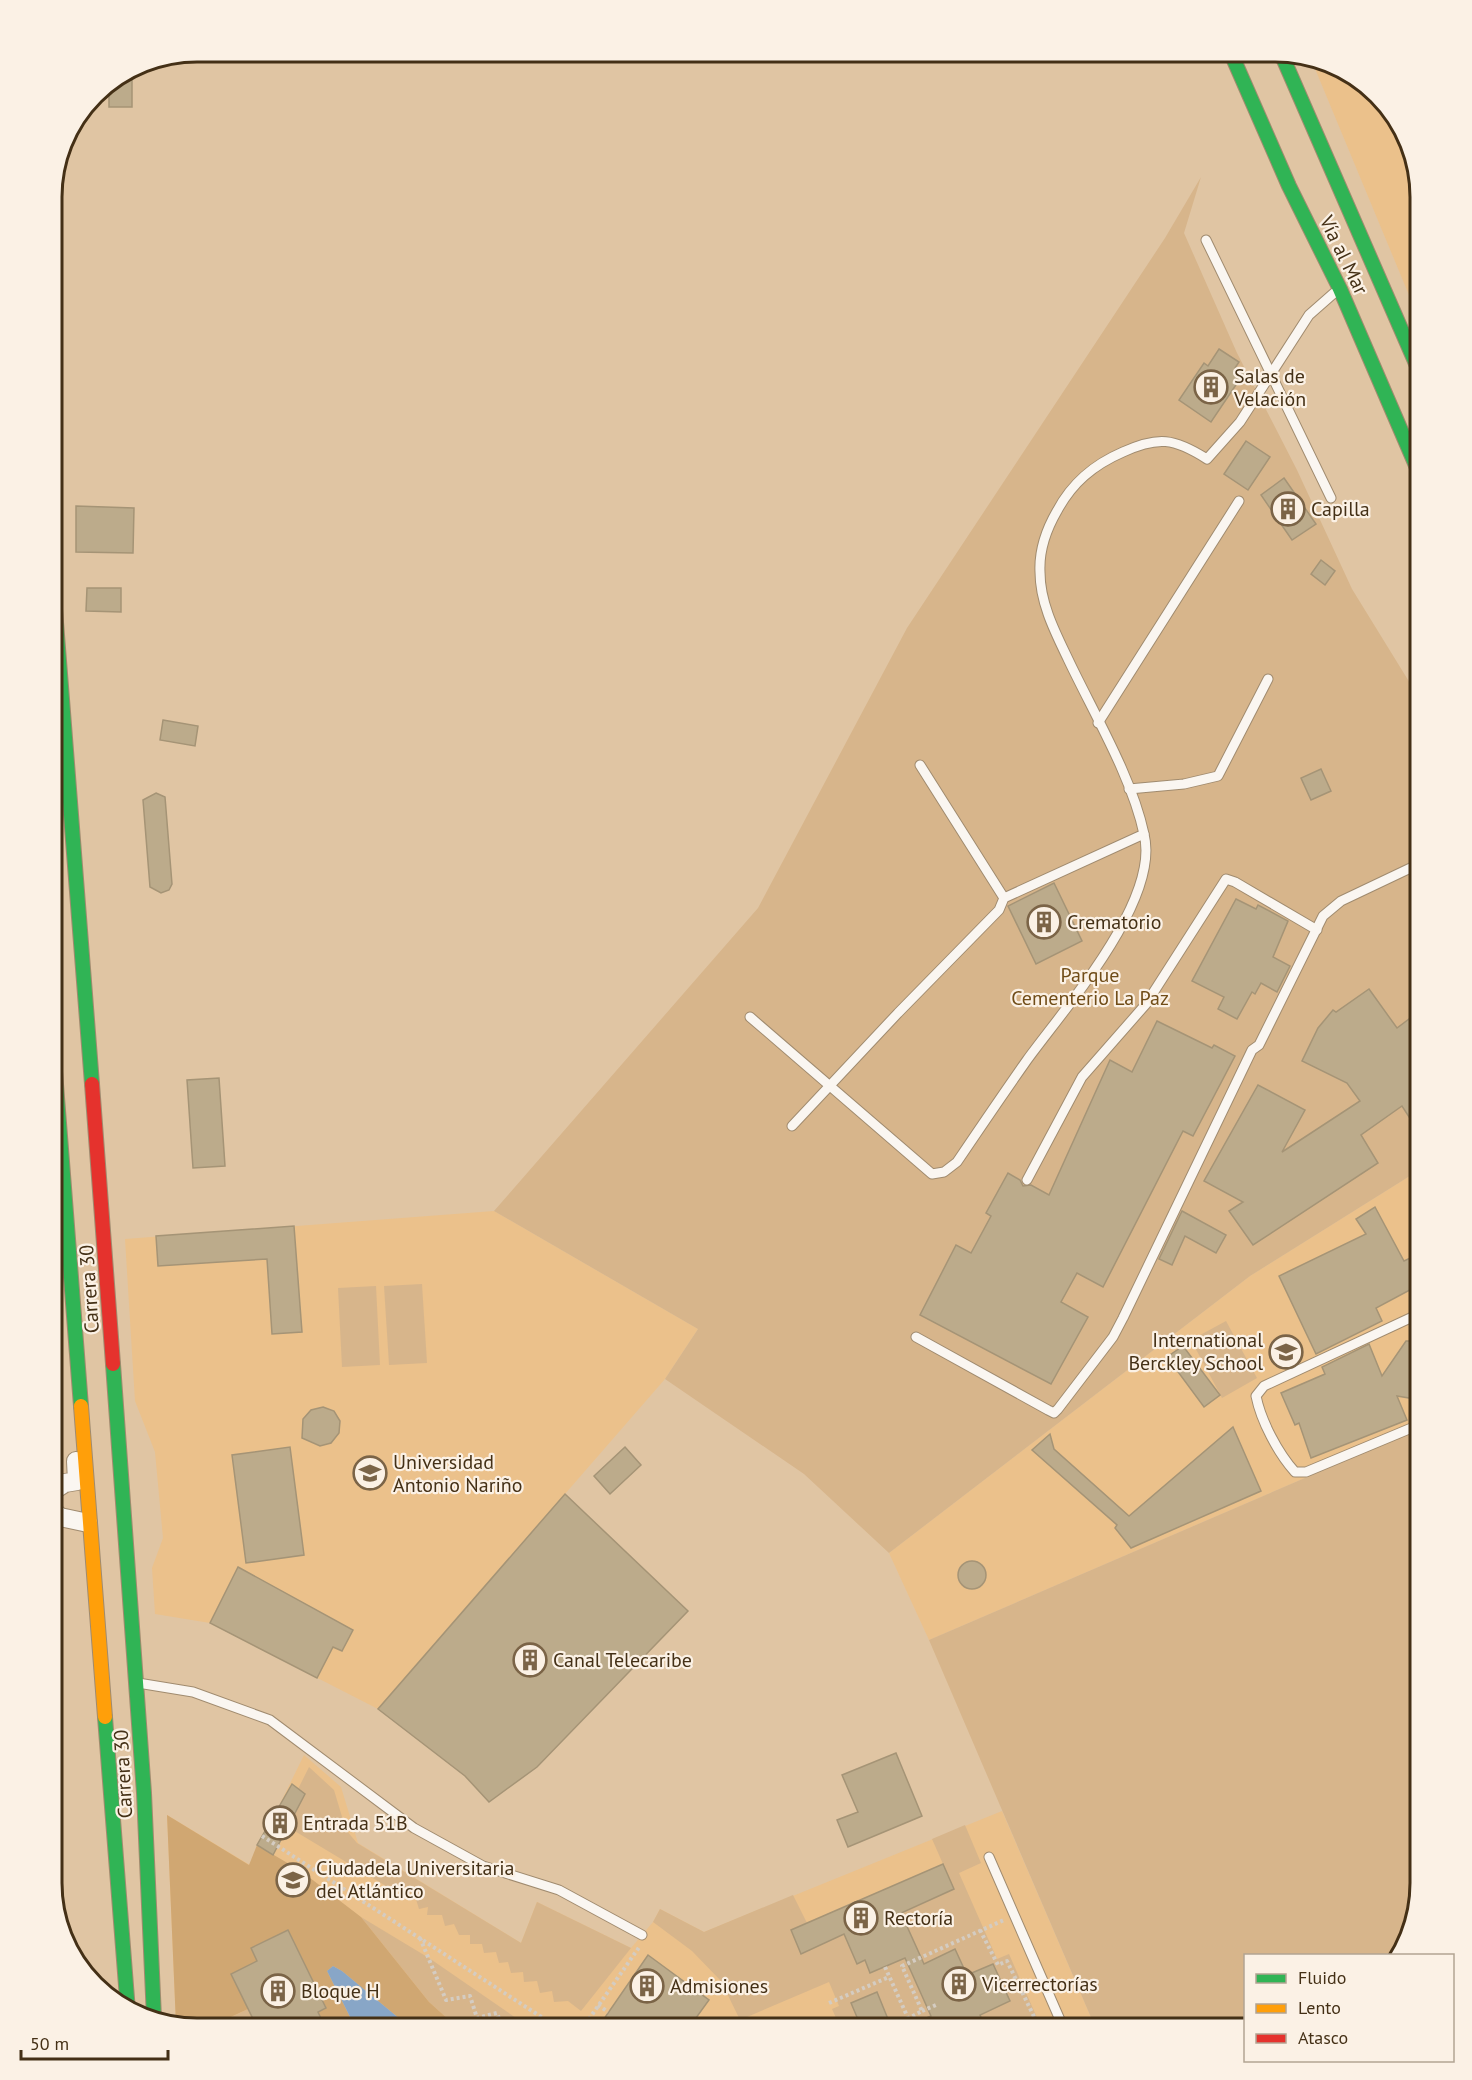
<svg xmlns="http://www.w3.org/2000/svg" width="1472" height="2080" font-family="'PT Sans',sans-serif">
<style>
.built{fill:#ebc18b}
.green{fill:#d7b58b}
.forest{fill:#d0a772}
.water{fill:#88a6c7}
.building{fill:#bcab8b;stroke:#a59476;stroke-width:1.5}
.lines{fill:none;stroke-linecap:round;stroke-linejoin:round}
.lane-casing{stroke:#a08b6f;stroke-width:11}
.street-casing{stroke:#a08b6f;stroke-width:20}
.fast-casing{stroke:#a08b6f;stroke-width:16}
.slow-casing{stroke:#a08b6f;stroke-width:16}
.jam-casing{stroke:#a08b6f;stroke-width:16}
.path{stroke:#d4ccc2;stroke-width:4;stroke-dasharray:3 3;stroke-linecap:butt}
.lane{stroke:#faf6f1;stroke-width:9}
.street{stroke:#faf6f1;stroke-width:18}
.fast{stroke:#30b455;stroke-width:14}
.slow{stroke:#ff9f0a;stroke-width:14}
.jam{stroke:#e5322d;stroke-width:14}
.labels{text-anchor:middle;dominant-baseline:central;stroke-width:4.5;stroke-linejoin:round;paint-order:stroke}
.street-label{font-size:20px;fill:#443016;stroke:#fbf1e5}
.poi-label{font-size:20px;fill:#443016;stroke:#fbf1e5;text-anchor:start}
.park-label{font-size:20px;fill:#704c17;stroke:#fbf1e5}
.rim{fill:none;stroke:#443016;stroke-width:3}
</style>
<rect width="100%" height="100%" fill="#e0c5a3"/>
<g class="built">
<polygon points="1311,59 1349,71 1401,123 1421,196 1421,324"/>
<polygon points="1421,1169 1421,1428 929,1640 889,1553 1250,1276"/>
<polygon points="494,1211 698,1329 665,1379 378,1709 210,1623 155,1614 152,1568 163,1538 155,1452 135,1401 125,1239"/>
<polygon points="304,1755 341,1787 358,1843 521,1943 537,1902 631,1948 653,1922 660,1909 704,1932 1002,1811 1096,2029 187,2029 176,2025 167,1815 250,1865"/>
</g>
<g class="green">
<polygon points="1201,177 1184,233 1237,353 1297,470 1352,589 1421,701 1421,1169 1250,1276 889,1553 804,1474 665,1379 698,1329 494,1211 758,908 907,628 1165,238"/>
<polygon points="422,1284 427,1363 389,1365 384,1286"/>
<polygon points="376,1286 380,1365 342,1367 338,1288"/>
<polygon points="1226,1321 1257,1378 1222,1398 1191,1340"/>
<polygon points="1421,1428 1421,1884 1402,1955 1246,1956 1245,2029 1096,2029 929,1640"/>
<polygon points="309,1767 334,1790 346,1830 357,1843 521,1943 537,1902 631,1948 581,2011 568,2001 554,2002 552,1991 540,1993 537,1981 524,1982 523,1972 511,1973 508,1962 499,1963 496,1952 484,1953 482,1944 470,1944 470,1935 459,1935 454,1924 445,1926 442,1915 427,1915 428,1907 419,1909 414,1893 406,1895 404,1889 391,1889 288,1827 305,1794 298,1789"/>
<polygon points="965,1825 981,1863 959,1873 997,1959 1009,1954 1042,2029 986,2029 980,2015 1010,2001 993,1964 967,1975 955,1950 910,1970 922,1997 939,2012 901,2029 841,2029 832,2009 839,2006 829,1982 740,2020 721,1981 692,1951 653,1922 660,1909 704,1932 793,1895 807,1923 791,1931 801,1953 844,1934 857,1964 865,1960 870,1972 901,1913 954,1889 932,1839"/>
<polygon points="361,1917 429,1958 532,2029 459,2029 429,2002"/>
<polygon points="248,2009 258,2029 206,2029"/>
</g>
<path class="forest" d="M167 1815 249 1865 257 1845 301 1871 361 1917 429 2002 459 2029H412L342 1971 333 1966 327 1971 356 2029H326L318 2012 326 2007 288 1930 251 1948 257 1961 231 1974 248 2009C223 2020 204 2034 176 2025Z"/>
<polygon class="water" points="333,1966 342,1971 412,2029 356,2029 327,1971"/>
<g class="building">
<polygon points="116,78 132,78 132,107 109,107 109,82"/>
<polygon points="1219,349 1239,362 1235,368 1244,373 1211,422 1179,400 1204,363 1208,366"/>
<polygon points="1246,441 1270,457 1248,490 1224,474"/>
<polygon points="1284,478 1316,524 1292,540 1261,495"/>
<polygon points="76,506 134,508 133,553 76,552"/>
<polygon points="1321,560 1335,571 1325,585 1311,574"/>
<polygon points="87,588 121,588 121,612 86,611"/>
<polygon points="163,720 198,726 195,746 160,740"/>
<polygon points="1321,769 1331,791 1311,800 1301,778"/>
<polygon points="156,793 165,797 172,884 169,890 161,893 150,887 143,800"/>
<polygon points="1054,883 1082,941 1036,964 1008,906"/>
<polygon points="1236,899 1256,909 1258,905 1288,921 1273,957 1290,966 1277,992 1261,983 1255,994 1252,992 1237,1019 1218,1009 1224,997 1192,981"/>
<polygon points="1369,989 1397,1028 1421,1010 1421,1113 1411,1120 1402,1106 1361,1135 1378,1163 1253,1245 1229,1211 1243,1202 1204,1181 1258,1085 1305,1110 1282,1152 1360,1101 1347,1083 1302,1061 1318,1028 1333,1010 1336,1012"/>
<polygon points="1157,1021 1212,1048 1214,1045 1235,1056 1193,1136 1183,1131 1103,1287 1077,1273 1061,1302 1088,1317 1051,1384 920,1315 956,1245 971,1253 991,1216 986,1213 1008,1173 1020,1180 1023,1186 1031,1185 1049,1195 1110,1060 1132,1072"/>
<polygon points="219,1078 225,1166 193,1168 187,1080"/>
<polygon points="1375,1207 1404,1261 1421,1253 1421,1284 1376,1308 1382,1321 1316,1354 1279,1276 1366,1234 1356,1219"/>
<polygon points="1182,1211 1226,1235 1216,1253 1185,1236 1172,1265 1159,1259"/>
<polygon points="294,1226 302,1332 272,1334 267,1259 158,1266 156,1236"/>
<polygon points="1406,1341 1421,1341 1421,1400 1397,1396 1407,1420 1311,1458 1299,1423 1295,1425 1281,1393 1325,1374 1322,1367 1369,1344 1382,1376"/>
<polygon points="1183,1346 1220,1395 1204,1407 1167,1357"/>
<polygon points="323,1407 334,1411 340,1421 339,1433 331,1443 320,1446 302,1438 303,1419 311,1410"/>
<polygon points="1233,1427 1261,1491 1131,1548 1115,1528 1117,1525 1032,1450 1050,1434 1054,1449 1129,1516"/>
<polygon points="290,1447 304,1555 246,1563 232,1455"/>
<polygon points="625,1447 641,1465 610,1494 594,1476"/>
<polygon points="565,1494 688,1611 537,1767 489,1802 465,1776 378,1709"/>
<circle cx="972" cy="1575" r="14"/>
<polygon points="238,1567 353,1630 342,1651 333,1647 317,1678 210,1623"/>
<polygon points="896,1753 922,1816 848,1847 837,1820 858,1812 842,1775"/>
<polygon points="292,1784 305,1794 273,1855 257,1845"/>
<polygon points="943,1864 954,1889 901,1913 924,1964 955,1949 967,1975 993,1964 1010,2001 980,2015 986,2029 901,2029 931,2016 905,1958 870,1973 865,1960 857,1964 844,1934 801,1954 791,1930"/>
<polygon points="288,1930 326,2008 318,2012 326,2029 258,2029 231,1974 257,1961 251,1948"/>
<polygon points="648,1955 709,2000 688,2029 597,2029"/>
<polygon points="877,1992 892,2029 862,2029 851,2003"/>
</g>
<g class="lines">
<g class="lane-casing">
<g id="lane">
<polyline points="1206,240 1331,498"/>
<polyline points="1098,723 1239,501"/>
<polyline points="920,765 1004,898"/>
<polyline points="1129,789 1184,784 1218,776 1268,679"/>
<path d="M750 1017 932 1174 944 1172 957 1162C980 1128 1003 1094 1027 1060 1064 1009 1161 900 1144 834"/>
<path d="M792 1126 898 1013 999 910 1004 898 1144 834C1132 777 1093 712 1068 659 1055 632 1040 603 1040 572 1039 551 1046 530 1057 511 1072 483 1093 465 1123 452 1158 436 1174 438 1207 459L1240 422 1309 315 1334 293"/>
<polyline points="1027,1180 1082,1077 1146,1004 1226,879 1235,882 1317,930"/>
<polyline points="916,1337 1048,1410 1054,1413 1058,1409 1113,1337 1123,1318 1252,1050 1259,1045 1323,916 1341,901 1421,863"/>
<path d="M1421 1424 1306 1472H1295C1278 1453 1261 1421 1256 1396L1264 1386 1421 1313"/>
<polyline points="138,1683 193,1692 270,1720 414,1828 483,1866 559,1890 642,1935"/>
<polyline points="989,1857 1064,2029"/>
</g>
</g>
<g class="street-casing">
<g id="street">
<polyline points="51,1492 65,1483 77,1481 76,1461"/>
<polyline points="51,1509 60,1517 88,1523"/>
</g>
</g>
<g class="fast-casing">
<g id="fast">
<polyline points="1230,51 1289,186 1340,289 1421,477"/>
<polyline points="1280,51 1421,375"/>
<polyline points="51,558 92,1084"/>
<polyline points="51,1020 81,1406"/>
<polyline points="113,1364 144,1793 154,2018"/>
<polyline points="105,1717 128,2011"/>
</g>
</g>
<g class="slow-casing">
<polyline id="slow" points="81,1406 105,1717"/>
</g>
<g class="jam-casing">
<polyline id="jam" points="92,1084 113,1364"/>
</g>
<g class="path">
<polyline points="262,1836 560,2029"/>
<polyline points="980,1930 998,1965 1007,1961 1040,2029"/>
<polyline points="420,1938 446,2000 470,1996 477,2018 497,2013 503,2029"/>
<polyline points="885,1967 908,2018"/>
<polyline points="829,2003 889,1977"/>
<polyline points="598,2005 608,2012"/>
<polyline points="922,2011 936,2005"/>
<polyline points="582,2029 640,1946"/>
<polyline points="895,2029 894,2026 922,2011 902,1966 1004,1920"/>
</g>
<use href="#lane" class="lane"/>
<use href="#street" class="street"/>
<use href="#fast" class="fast"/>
<use href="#slow" class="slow"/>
<use href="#jam" class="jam"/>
</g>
<defs>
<g id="building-ring" transform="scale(1.725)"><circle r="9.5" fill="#fbf1e5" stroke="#7b6447" stroke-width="1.5"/><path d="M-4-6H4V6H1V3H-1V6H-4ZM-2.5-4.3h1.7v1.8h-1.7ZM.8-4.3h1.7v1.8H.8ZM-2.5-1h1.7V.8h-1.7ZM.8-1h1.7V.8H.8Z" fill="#7b6447"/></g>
<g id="school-ring" transform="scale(1.725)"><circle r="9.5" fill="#fbf1e5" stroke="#7b6447" stroke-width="1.5"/><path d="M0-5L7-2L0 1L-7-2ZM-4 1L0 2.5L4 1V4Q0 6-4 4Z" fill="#7b6447"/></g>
<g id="university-ring" transform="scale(1.725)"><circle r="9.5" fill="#fbf1e5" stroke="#7b6447" stroke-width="1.5"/><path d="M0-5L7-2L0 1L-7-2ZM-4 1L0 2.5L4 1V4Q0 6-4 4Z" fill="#7b6447"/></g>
</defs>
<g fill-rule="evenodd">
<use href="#building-ring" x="1211" y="387"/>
<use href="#building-ring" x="1288" y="509"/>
<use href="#building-ring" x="1044" y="922"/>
<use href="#school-ring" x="1286" y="1352"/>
<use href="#university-ring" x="370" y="1473"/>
<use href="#building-ring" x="530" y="1660"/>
<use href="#building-ring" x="280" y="1823"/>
<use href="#university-ring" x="293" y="1880"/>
<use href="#building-ring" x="861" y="1918"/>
<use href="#building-ring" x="959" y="1984"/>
<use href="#building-ring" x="647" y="1986"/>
<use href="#building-ring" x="278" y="1991"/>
</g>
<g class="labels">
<g class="street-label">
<text transform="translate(1344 255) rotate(64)">Vía al Mar</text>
<text transform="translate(89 1289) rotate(-94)">Carrera 30</text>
<text transform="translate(123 1774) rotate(-93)">Carrera 30</text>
</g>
<g class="poi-label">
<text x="1234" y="376">Salas de<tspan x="1234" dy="23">Velación</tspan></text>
<text x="1311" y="509">Capilla</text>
<text x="1067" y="922">Crematorio</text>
<text x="1263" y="1340" text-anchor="end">International<tspan x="1263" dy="23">Berckley School</tspan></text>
<text x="393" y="1462">Universidad<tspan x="393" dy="23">Antonio Nariño</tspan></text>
<text x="553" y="1660">Canal Telecaribe</text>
<text x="303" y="1823">Entrada 51B</text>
<text x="316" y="1868">Ciudadela Universitaria<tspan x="316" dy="23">del Atlántico</tspan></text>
<text x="884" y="1918">Rectoría</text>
<text x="982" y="1984">Vicerrectorías</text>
<text x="670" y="1986">Admisiones</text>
<text x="301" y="1991">Bloque H</text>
</g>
<g class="park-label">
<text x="1090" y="975">Parque<tspan x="1090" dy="23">Cementerio La Paz</tspan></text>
</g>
</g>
<path d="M0 0H1472V2080H0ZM197 62H1275A135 135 0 0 1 1410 197V1883A135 135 0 0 1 1275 2018H197A135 135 0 0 1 62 1883V197A135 135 0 0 1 197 62Z" fill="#fbf1e5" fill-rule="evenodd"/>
<path class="rim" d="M197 62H1275A135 135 0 0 1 1410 197V1883A135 135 0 0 1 1275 2018H197A135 135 0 0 1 62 1883V197A135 135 0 0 1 197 62Z"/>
<rect x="1244" y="1954" width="210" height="108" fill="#fbf1e5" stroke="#b2a492" stroke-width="1.5"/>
<rect x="1256" y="1974" width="30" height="9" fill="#30b455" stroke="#b2a492" stroke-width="1.5"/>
<text x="1298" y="1984" font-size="18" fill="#443016">Fluido</text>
<rect x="1256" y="2004" width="30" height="9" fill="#ff9f0a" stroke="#b2a492" stroke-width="1.5"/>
<text x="1298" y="2014" font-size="18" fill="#443016">Lento</text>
<rect x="1256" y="2034" width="30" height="9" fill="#e5322d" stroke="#b2a492" stroke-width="1.5"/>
<text x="1298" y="2044" font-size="18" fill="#443016">Atasco</text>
<path d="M21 2050v9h147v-9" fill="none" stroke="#443016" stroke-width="3"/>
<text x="30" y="2050" font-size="18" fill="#443016" stroke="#fbf1e5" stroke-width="4.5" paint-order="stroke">50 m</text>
</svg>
